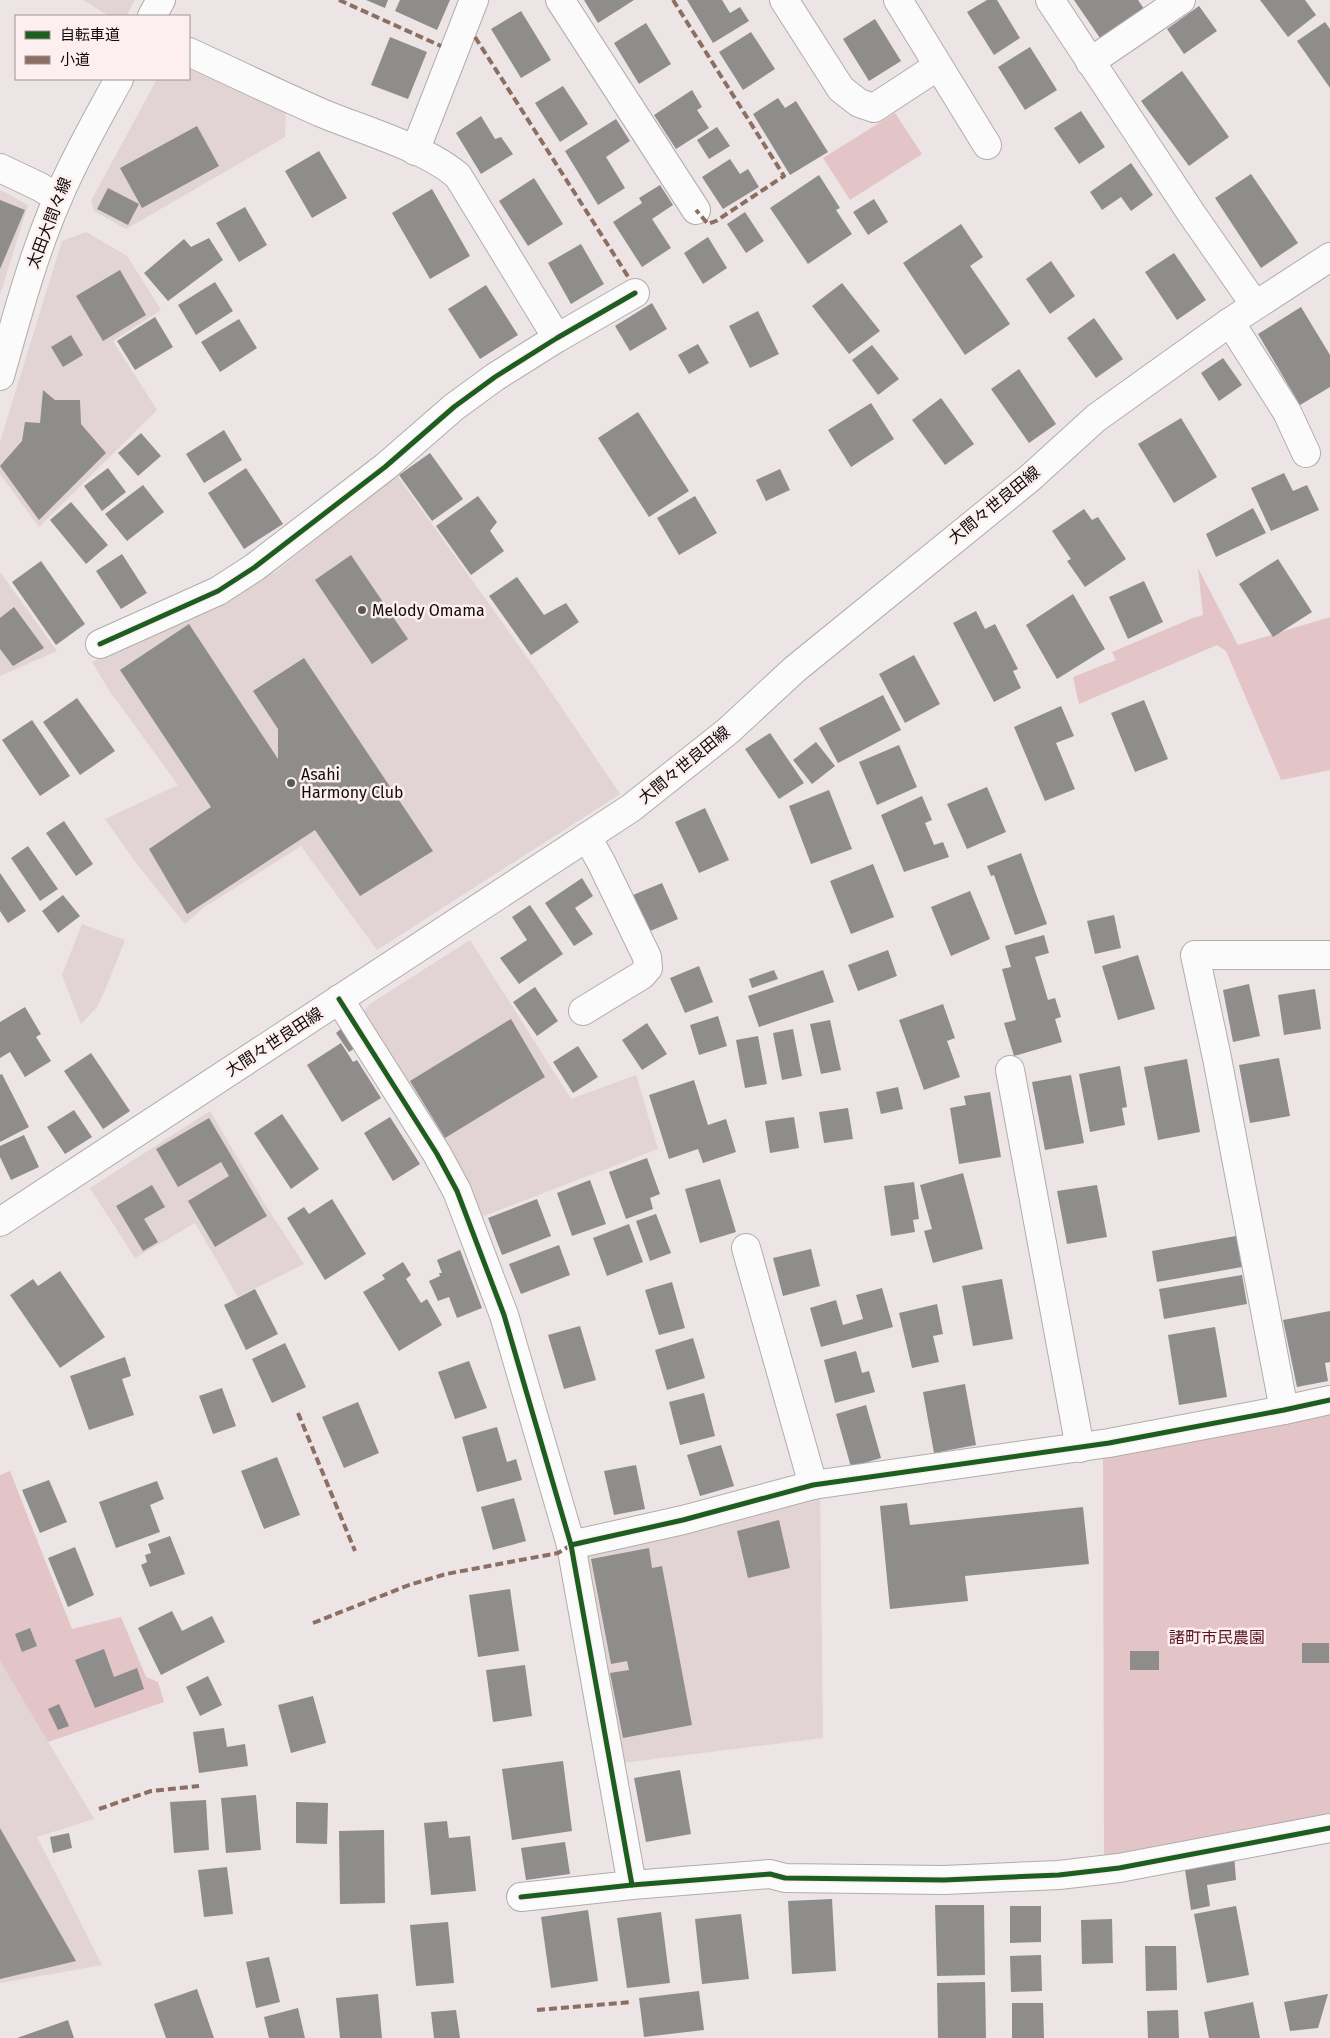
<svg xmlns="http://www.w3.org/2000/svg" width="1330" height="2038" font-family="'Fira Sans','Noto Sans JP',sans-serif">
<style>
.built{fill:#e2d3d4}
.green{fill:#e4c5c7}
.building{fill:#8e8d8c}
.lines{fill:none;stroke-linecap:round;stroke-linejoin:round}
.minor-casing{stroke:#b2acad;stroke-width:30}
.primary-casing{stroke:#b2acad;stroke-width:30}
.minor{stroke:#fcfbfb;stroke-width:28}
.primary{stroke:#fcfbfb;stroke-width:28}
.quiet{stroke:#8d6e63;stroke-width:4;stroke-dasharray:8 4;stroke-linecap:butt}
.cycleway-casing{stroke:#fdeeef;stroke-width:8}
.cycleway{stroke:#1b5e20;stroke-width:5}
.poi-dot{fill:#5c5757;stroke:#fdeeef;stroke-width:2}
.labels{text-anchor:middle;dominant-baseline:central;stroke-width:5;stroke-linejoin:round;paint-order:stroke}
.street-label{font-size:16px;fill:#0f0b0b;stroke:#fdeeef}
.poi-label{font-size:16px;fill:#0f0b0b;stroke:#fdeeef;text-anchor:start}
.park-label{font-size:16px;fill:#551520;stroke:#fdeeef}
</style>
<rect width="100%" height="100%" fill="#ece4e5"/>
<g class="built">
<polygon points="83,0 135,0 126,16 109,16"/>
<polygon points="189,69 286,113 285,137 126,229 94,211 91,201 157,79 189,79"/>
<polygon points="0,190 28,205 0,295"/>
<polygon points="86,232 127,256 161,310 113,341 157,410 39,527 0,474 0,442 62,241"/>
<polygon points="396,474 532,664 620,794 377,950 301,846 203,908 185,924 136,863 105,819 178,785 109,690 92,662 277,571"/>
<polygon points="0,572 57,651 0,676"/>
<polygon points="82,924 125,940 105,990 97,1007 81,1024 62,975"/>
<polygon points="470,940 571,1099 636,1075 658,1149 476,1219 362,1013 370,1004"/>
<polygon points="210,1111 264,1203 304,1264 238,1297 195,1223 135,1258 90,1188"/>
<polygon points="820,1497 823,1738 622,1763 584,1561 590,1552"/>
<polygon points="0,1661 94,1819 37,1837 102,1965 0,1983"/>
</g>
<g class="green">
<polygon points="895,113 922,154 850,200 823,158"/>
<polygon points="1198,568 1238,645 1330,617 1330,770 1281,780 1226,651 1217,645 1079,704 1073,677 1116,660 1112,652 1193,618 1203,615"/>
<polygon points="1330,1411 1330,1818 1104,1857 1103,1456"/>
<polygon points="10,1471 72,1629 121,1617 146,1677 158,1682 164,1702 48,1742 0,1661 0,1475"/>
</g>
<g class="building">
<polygon points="366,0 388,0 385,8"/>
<polygon points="400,0 450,0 437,30 395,11"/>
<polygon points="584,0 634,0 598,23"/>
<polygon points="687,0 722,0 730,13 740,7 749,21 713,43"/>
<polygon points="987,0 997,0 1020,38 994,55 967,12"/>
<polygon points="1074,0 1138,0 1144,9 1100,38"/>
<polygon points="1260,0 1305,0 1316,15 1288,37"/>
<polygon points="1199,6 1217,31 1184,54 1167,29"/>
<polygon points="521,11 551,60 521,78 491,29"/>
<polygon points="875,19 901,61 869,81 843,39"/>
<polygon points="1325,22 1330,29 1330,88 1297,41"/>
<polygon points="646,23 671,64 639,84 614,43"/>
<polygon points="751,32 775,69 743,90 719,52"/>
<polygon points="390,37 427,52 408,99 371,85"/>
<polygon points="1030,47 1057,90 1025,110 998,67"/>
<polygon points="1182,71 1229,137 1189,166 1141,101"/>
<polygon points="563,86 588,124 560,142 535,103"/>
<polygon points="692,90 702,107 697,110 709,128 676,149 654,115"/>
<polygon points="778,98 785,108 796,101 828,152 790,175 753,114"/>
<polygon points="1081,111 1105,147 1079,164 1054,128"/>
<polygon points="481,116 495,139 501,137 513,154 481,174 456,133"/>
<polygon points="616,119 630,141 606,157 625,188 598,205 565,151"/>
<polygon points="197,126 219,166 142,208 120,168"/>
<polygon points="717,127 730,146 709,159 697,140"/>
<polygon points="319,151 347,198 312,218 285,171"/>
<polygon points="730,159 740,174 748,169 759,187 723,209 702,177"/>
<polygon points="1131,163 1153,195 1131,211 1121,197 1102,210 1090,192"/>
<polygon points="1251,174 1298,243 1261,268 1215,198"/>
<polygon points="819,175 840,208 836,210 852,234 808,264 770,208"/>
<polygon points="534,178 563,224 528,246 499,201"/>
<polygon points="660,185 673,205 652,219 671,248 642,267 613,222 642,203 639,198"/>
<polygon points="108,188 139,204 128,225 97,209"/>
<polygon points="432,189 470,256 430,279 392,213"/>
<polygon points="874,199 888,222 868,235 853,212"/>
<polygon points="0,200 25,210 0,269"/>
<polygon points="245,207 267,245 239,262 216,223"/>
<polygon points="745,212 764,241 746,253 727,224"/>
<polygon points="961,224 983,257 970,266 1010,324 965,355 903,263"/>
<polygon points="708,237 727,268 703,284 684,253"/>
<polygon points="209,238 223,260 168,301 144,273 184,239 191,247"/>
<polygon points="581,244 604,284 571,304 548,263"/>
<polygon points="1174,253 1206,300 1177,320 1145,272"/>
<polygon points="1051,261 1075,296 1050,314 1026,279"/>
<polygon points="120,270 146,315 103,341 76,296"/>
<polygon points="215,282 233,311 196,335 178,305"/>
<polygon points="842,283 880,331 849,354 812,306"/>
<polygon points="486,285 518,335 480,359 448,309"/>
<polygon points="652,303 667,329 630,351 615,326"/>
<polygon points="1301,307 1330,355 1330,387 1300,405 1258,334"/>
<polygon points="758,311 779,354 750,368 729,326"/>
<polygon points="155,317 173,347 135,370 117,341"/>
<polygon points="1094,318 1123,359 1096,378 1067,338"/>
<polygon points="239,319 257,348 220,372 201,342"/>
<polygon points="71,335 83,355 63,367 51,347"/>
<polygon points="698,344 709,363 689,374 678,355"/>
<polygon points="872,345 899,379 878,395 852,360"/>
<polygon points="1223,358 1242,385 1219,401 1201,373"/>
<polygon points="1019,369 1056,424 1029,443 991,389"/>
<polygon points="43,390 55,400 80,400 81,424 106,453 39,520 0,466 22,441 25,422 40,423"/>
<polygon points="941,398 974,444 945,465 912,420"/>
<polygon points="871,403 894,439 851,467 828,430"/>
<polygon points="638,412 689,491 649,517 598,438"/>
<polygon points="1181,418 1217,477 1174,503 1138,444"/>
<polygon points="224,430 242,460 204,483 186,454"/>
<polygon points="141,433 161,456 138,476 118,453"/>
<polygon points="430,453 463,499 432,521 399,475"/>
<polygon points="108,468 126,492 102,511 84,486"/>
<polygon points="246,468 283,524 244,549 208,493"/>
<polygon points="780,469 790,490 766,501 756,480"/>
<polygon points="1284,473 1293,491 1307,485 1319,510 1271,531 1251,488"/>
<polygon points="143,485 164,512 127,541 105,514"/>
<polygon points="478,496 497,522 490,531 504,551 471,575 436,526"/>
<polygon points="695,496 717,533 679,555 657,518"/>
<polygon points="71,502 108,545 86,564 50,520"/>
<polygon points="1253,508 1266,533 1216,557 1206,534"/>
<polygon points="1084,509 1092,520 1098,517 1126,559 1085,587 1067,561 1071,559 1052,531"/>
<polygon points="122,554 147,593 121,609 96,571"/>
<polygon points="351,555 408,639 372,664 315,580"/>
<polygon points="1278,559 1312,612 1273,637 1239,584"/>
<polygon points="41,561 85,624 56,645 12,582"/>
<polygon points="517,577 544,615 566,603 579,622 531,655 489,596"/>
<polygon points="1144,581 1163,622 1128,639 1109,597"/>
<polygon points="1073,594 1105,649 1057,679 1026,625"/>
<polygon points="14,607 44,648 13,666 0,649 0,618"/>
<polygon points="976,611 985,629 995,624 1018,669 1013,671 1021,688 994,702 953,623"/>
<polygon points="189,624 278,759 278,729 253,691 304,658 433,851 360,896 315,830 187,914 149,849 211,807 120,670"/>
<polygon points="914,655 940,704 905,723 879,674"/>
<polygon points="883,695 901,730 838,763 819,728"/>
<polygon points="77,698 115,751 80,775 43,722"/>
<polygon points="1144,700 1168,759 1135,772 1111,713"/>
<polygon points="1061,706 1074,736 1056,743 1075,789 1045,801 1014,727"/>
<polygon points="32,720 70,776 40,796 2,740"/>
<polygon points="770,733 804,783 779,799 745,749"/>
<polygon points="816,742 835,766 812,784 793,760"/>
<polygon points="899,745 917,787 877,805 859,762"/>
<polygon points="987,787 1006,832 967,849 947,804"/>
<polygon points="829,790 852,849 811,864 789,806"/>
<polygon points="922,796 932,820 925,823 934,845 943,842 949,857 904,872 881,815"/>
<polygon points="705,808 729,860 699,873 675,822"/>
<polygon points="64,821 93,864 76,876 46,833"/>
<polygon points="28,846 58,889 40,901 11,858"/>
<polygon points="1021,853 1047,924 1015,935 994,875 991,876 987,866"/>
<polygon points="873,864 894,917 851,934 830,881"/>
<polygon points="0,873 26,911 8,923 0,911"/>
<polygon points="582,878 593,896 575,908 593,934 574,946 545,903"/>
<polygon points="662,883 678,919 648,932 633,895"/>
<polygon points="970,891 990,939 951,956 931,907"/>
<polygon points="63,895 80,916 58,933 42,911"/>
<polygon points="530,905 563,954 519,984 500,958 527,940 512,917"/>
<polygon points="1114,915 1121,948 1095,954 1087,921"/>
<polygon points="1044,935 1049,953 1035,957 1048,1000 1055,998 1061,1017 1055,1019 1062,1042 1014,1056 1004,1023 1016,1020 1002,969 1011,967 1005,946"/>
<polygon points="888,950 897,976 858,991 848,965"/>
<polygon points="1138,955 1155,1009 1118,1020 1102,966"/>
<polygon points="699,966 713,1002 685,1013 670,978"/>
<polygon points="774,970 778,979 752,988 749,979"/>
<polygon points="823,970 834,1002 759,1027 748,996"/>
<polygon points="1249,984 1260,1036 1233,1042 1223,990"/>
<polygon points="535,987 558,1021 537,1036 513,1002"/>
<polygon points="1315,989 1321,1029 1284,1035 1278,995"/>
<polygon points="943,1004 955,1038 947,1041 960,1077 924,1090 899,1020"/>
<polygon points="25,1007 41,1034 36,1037 51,1061 25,1077 10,1052 0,1058 0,1022"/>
<polygon points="718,1016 727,1046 699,1055 690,1025"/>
<polygon points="511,1019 545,1077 445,1138 410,1081"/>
<polygon points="830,1020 841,1070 821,1074 810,1024"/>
<polygon points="647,1023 667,1054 642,1070 622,1040"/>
<polygon points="342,1028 355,1048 349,1052 336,1033"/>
<polygon points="793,1029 802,1076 782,1080 773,1033"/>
<polygon points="758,1036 767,1084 745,1088 736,1040"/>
<polygon points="341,1043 353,1062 357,1060 381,1098 342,1122 307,1065"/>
<polygon points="578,1046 598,1077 573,1093 553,1062"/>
<polygon points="91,1053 130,1111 103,1129 64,1071"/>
<polygon points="1279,1058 1290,1116 1250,1123 1239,1065"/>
<polygon points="1187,1059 1200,1132 1158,1140 1144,1067"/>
<polygon points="1120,1066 1127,1107 1122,1108 1125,1125 1090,1132 1079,1074"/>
<polygon points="2,1074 29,1127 0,1142 0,1075"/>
<polygon points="1071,1075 1084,1143 1045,1150 1032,1082"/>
<polygon points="694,1080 708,1125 726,1119 736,1152 703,1163 698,1149 669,1159 649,1095"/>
<polygon points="898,1087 903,1109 881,1114 876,1092"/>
<polygon points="990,1092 1001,1157 959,1164 950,1108 966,1105 964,1096"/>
<polygon points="848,1108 853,1139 824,1143 819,1112"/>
<polygon points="74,1110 92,1137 65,1154 47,1127"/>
<polygon points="282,1114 319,1169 291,1189 254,1133"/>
<polygon points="390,1117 420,1164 393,1181 364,1133"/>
<polygon points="794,1117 799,1148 770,1153 765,1121"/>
<polygon points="209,1118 267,1216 215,1247 188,1201 229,1176 221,1162 178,1187 156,1149"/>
<polygon points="24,1135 39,1167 11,1180 0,1157 0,1146"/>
<polygon points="647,1158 660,1194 650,1198 653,1209 626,1219 609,1172"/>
<polygon points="963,1173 983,1249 933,1263 924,1231 932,1229 920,1185"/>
<polygon points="720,1179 736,1232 700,1243 685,1189"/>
<polygon points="590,1180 606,1224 572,1236 557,1193"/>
<polygon points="914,1182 919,1219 913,1220 915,1232 891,1236 884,1186"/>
<polygon points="152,1185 165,1207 144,1219 158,1242 143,1251 116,1206"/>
<polygon points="1097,1185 1107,1237 1067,1244 1057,1191"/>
<polygon points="332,1199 366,1254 325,1280 287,1218 304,1207 309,1214"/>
<polygon points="537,1199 551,1236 502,1255 488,1218"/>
<polygon points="656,1214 671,1253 650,1261 636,1221"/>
<polygon points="629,1224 643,1262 607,1276 593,1238"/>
<polygon points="1236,1236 1242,1267 1157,1282 1152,1251"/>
<polygon points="559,1245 570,1275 521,1294 509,1264"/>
<polygon points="811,1249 820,1286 783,1296 773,1258"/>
<polygon points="460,1250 482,1308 457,1318 449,1297 438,1301 429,1281 440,1276 439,1273 442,1273 437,1260"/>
<polygon points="403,1262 411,1275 406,1279 421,1303 427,1299 442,1325 399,1351 363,1292 385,1279 382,1275"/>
<polygon points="60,1271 105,1337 60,1368 10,1295 33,1279 38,1286"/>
<polygon points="1242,1275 1247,1304 1164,1319 1159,1289"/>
<polygon points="1002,1279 1013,1339 973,1346 962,1286"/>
<polygon points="672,1282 685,1328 659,1335 645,1290"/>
<polygon points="882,1288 893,1327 821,1347 810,1308 836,1300 843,1325 863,1319 856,1295"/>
<polygon points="255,1289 278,1334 246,1350 224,1305"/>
<polygon points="937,1304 943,1334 933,1336 939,1362 912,1368 899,1313"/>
<polygon points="1330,1311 1330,1362 1325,1363 1328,1381 1297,1387 1283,1320"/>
<polygon points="580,1326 596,1380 564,1389 548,1335"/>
<polygon points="1215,1327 1227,1397 1179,1405 1168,1335"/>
<polygon points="693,1338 705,1378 667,1390 655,1350"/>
<polygon points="285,1343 306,1387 272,1403 252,1359"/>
<polygon points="856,1351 862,1373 869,1371 875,1392 835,1403 824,1360"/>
<polygon points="125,1357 131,1376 122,1379 134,1415 89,1430 70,1376"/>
<polygon points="469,1361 487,1408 455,1419 438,1372"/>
<polygon points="965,1384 976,1445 934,1453 923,1392"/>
<polygon points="222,1388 236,1426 213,1434 199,1396"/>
<polygon points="704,1393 715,1436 680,1445 669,1402"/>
<polygon points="358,1402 379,1453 344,1468 322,1417"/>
<polygon points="866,1405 881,1458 851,1467 836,1414"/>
<polygon points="497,1427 507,1462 516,1459 522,1480 477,1492 462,1437"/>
<polygon points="721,1445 734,1486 700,1496 687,1455"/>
<polygon points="277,1457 300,1515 264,1529 241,1471"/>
<polygon points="636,1465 645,1509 614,1515 604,1471"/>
<polygon points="49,1480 67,1522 40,1533 22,1490"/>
<polygon points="157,1481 164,1499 150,1505 160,1532 116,1548 99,1502"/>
<polygon points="514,1498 526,1541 493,1550 481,1507"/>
<polygon points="907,1503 910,1525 1083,1507 1089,1564 965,1576 968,1601 890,1609 880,1506"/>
<polygon points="779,1520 790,1568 748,1578 737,1531"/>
<polygon points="170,1536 185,1574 150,1587 141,1565 147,1562 145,1555 151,1553 148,1544"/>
<polygon points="75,1547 94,1595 68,1607 48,1558"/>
<polygon points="649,1548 652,1568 662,1566 692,1725 623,1738 610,1673 629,1670 627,1661 611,1664 591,1559"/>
<polygon points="510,1589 519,1651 478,1657 469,1595"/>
<polygon points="172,1611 182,1631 212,1616 225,1642 161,1675 138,1628"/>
<polygon points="30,1628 37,1646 22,1652 15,1634"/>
<rect x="1302" y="1643" width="27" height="20"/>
<polygon points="104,1649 114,1677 137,1668 144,1689 95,1708 75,1660"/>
<rect x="1130" y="1651" width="29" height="19"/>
<polygon points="525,1665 532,1716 493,1722 486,1670"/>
<polygon points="208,1676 222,1705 200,1716 186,1687"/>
<polygon points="313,1696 326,1743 291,1753 278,1705"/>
<polygon points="59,1704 69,1726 58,1730 48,1709"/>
<polygon points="224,1728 227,1747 245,1744 248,1766 199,1773 193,1732"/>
<polygon points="563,1761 572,1831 512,1840 502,1769"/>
<polygon points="680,1770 691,1834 646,1842 634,1778"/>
<polygon points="256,1795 261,1850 226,1853 221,1798"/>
<polygon points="206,1800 209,1850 174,1853 170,1802"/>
<polygon points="296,1802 328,1803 327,1844 296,1843"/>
<polygon points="447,1821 449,1838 470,1836 476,1891 431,1895 424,1823"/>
<polygon points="0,1828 76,1961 0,1979"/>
<polygon points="384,1830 385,1903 340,1904 339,1831"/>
<polygon points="69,1833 72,1848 53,1853 50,1837"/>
<polygon points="565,1842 570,1874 526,1880 521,1848"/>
<polygon points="1234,1854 1236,1880 1207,1885 1210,1906 1191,1910 1184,1863"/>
<polygon points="227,1867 233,1914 204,1917 198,1870"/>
<polygon points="832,1899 836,1971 792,1974 788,1901"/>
<polygon points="935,1905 984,1905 985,1975 937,1976"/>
<polygon points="1010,1906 1041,1906 1041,1942 1010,1943"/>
<polygon points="1236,1906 1249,1975 1207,1983 1194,1914"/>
<polygon points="588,1910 598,1981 551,1988 541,1917"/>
<polygon points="661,1912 670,1983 627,1988 617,1918"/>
<polygon points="741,1914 749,1979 702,1984 695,1919"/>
<polygon points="1112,1919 1113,1963 1082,1964 1081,1920"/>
<polygon points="448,1922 454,1983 416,1986 410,1925"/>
<polygon points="1145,1946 1176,1946 1177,1990 1146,1991"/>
<polygon points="1041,1955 1042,1991 1011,1992 1010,1956"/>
<polygon points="269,1957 280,2002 256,2008 246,1962"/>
<polygon points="985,1982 986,2038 938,2038 937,1983"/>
<polygon points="197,1989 214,2038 166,2038 154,2004"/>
<polygon points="699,1991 704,2030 644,2037 639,1998"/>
<polygon points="378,1994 382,2038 340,2038 336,1998"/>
<polygon points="1328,1994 1318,2028 1290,2031 1284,2002"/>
<polygon points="1253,2002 1260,2038 1209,2038 1204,2012"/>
<polygon points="1012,2003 1043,2003 1044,2038 1012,2038"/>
<polygon points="298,2008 305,2038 269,2038 264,2017"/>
<polygon points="456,2010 460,2038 434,2038 431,2012"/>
<polygon points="1178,2010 1179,2038 1148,2038 1147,2011"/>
<polygon points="68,2020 74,2038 17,2038"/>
</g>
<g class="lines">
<g class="minor-casing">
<g id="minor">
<polyline points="560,0 696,210"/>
<polyline points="784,0 841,89 859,103 874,108 938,66"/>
<polyline points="898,0 987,145"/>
<polyline points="1050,0 1191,213 1255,305"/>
<path d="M189 52C234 73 278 94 324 114 363 130 428 149 458 176L557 338"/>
<polyline points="1090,62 1181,0"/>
<polyline points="415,151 474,0"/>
<polyline points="0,168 40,187 58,198"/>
<polyline points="1230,322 1287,412 1306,453"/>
<polyline points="100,644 218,591 255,567 385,467 454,407 495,377 557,338 635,293"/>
<polyline points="339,999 437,1154 457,1191 504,1315 571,1545 632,1885"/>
<polyline points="583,1011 642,975 648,968 647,957 601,862 587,837"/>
<polyline points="1010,1070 1080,1448"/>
<polyline points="746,1248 813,1485"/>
<polyline points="1284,1410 1217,1058 1195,955 1330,955"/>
<polyline points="571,1545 683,1520 813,1485 1109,1443 1284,1410 1330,1400"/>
<polyline points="521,1897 632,1885 770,1874 785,1878 944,1880 1059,1875 1119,1868 1330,1828"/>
</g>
</g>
<g class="primary-casing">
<g id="primary">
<polyline points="152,16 161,0"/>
<path d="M0 376C17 316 33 255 58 198 75 157 98 118 119 79"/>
<polyline points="0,1222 631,808 728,731 795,669 1030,478 1096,418 1230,322 1330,257"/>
</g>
</g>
<use href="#minor" class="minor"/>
<use href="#primary" class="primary"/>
<g class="quiet">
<polyline points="339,0 441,46"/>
<polyline points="673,0 784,176 716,221 708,224 696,210"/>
<polyline points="475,37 629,278"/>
<polyline points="298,1413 355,1551"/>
<polyline points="313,1623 409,1585 446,1574 558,1553 571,1545"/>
<polyline points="99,1809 151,1791 199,1786"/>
<polyline points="537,2010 632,2002"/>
</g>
<g class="cycleway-casing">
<g id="cycleway">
<polyline points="100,644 218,591 255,567 385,467 454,407 495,377 557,338 635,293"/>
<polyline points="339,999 437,1154 457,1191 504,1315 571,1545 632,1885"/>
<polyline points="571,1545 683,1520 813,1485 1109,1443 1284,1410 1330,1400"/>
<polyline points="521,1897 632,1885 770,1874 785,1878 944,1880 1059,1875 1119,1868 1330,1828"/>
</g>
</g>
<use href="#cycleway" class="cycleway"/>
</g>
<g class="poi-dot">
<circle cx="362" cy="610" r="5"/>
<circle cx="291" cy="783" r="5"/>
</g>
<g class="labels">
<g class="street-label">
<text transform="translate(49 223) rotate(-69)">太田大間々線</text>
<text transform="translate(994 505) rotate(-39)">大間々世良田線</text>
<text transform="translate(684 765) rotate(-39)">大間々世良田線</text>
<text transform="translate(274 1042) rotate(-33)">大間々世良田線</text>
</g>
<g class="poi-label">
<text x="372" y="610">Melody Omama</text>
<text x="301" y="774">Asahi<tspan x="301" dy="18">Harmony Club</tspan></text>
</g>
<g class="park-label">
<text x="1217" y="1637">諸町市民農園</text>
</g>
</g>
<rect x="15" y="15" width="175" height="65" fill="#fdeeef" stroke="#9e9394"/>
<rect x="25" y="31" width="25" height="8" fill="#1b5e20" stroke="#9e9394"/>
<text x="60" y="40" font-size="15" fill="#0f0b0b">自転車道</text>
<rect x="25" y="56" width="25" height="8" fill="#8d6e63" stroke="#9e9394"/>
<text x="60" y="65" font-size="15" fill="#0f0b0b">小道</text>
</svg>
